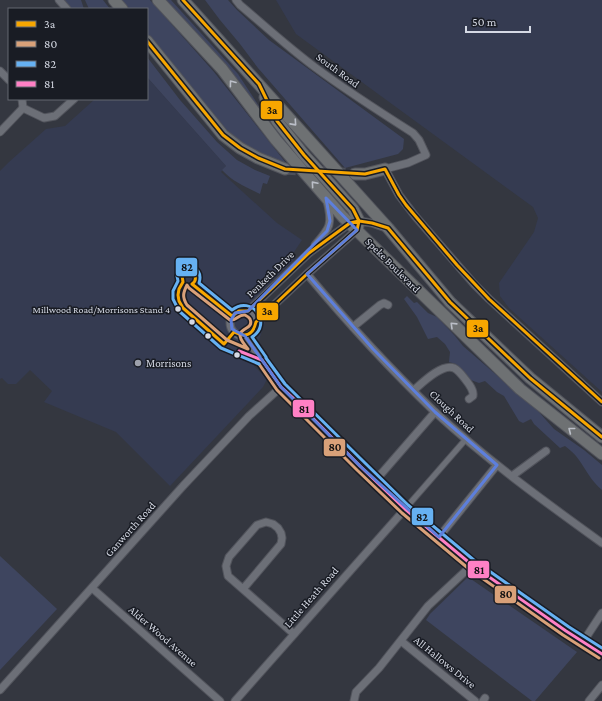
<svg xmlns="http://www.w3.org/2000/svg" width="602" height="701" font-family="'Crimson Pro',serif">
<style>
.built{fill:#353b51}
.green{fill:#3e455f}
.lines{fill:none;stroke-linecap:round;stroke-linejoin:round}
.trunk-tunnel{stroke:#4c4f59;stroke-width:11;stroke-dasharray:11 5.5;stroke-linecap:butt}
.pedestrian-casing{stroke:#52545c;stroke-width:7}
.minor-casing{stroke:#52545c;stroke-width:9}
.trunk-casing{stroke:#52545c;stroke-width:13}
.pedestrian{stroke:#6c6f77;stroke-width:5}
.minor{stroke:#6c6f77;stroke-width:7}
.trunk{stroke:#6e7173;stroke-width:11}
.bus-1-casing{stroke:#191c24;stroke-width:6}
.bus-2-casing{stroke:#191c24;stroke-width:6}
.bus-3-casing{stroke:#191c24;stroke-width:6}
.bus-4-casing{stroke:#191c24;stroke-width:6}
.bus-1{stroke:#f7a600;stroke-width:3}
.bus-2{stroke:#d9a179;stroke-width:3}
.bus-3{stroke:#66b1f2;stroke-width:3}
.bus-4{stroke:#ff80c5;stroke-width:3}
.oneway{stroke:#bbbfc8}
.marked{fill:none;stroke:#5d7fdc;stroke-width:3;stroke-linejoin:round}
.bus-dot{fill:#d5d9e4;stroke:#191c24;stroke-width:1.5}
.poi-dot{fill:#9da0ab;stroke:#191c24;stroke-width:1.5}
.labels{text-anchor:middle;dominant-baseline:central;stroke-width:3;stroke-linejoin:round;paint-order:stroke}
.bus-label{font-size:10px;fill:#d5d9e4;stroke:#191c24;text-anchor:end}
.street-label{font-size:11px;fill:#d5d9e4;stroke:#191c24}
.poi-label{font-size:11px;fill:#d5d9e4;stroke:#191c24;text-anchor:start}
.line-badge{stroke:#191c24;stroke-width:1.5}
.pale-badge-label{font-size:11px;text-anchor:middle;font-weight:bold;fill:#111}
</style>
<rect width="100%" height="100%" fill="#343740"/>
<g class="built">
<polygon points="276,0 602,0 602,392 509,308 500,296 499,283 534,232 538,218 533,207 296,34"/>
<polygon points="147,77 226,166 221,172 277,223 302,240 294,252 295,259 260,293 274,309 265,322 258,343 254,366 267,379 263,387 170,486 116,432 44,402 52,391 30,370 16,384 8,384 2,378 0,379 0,171 9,162 46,129 65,126 95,99 147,99"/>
</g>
<g class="green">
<polygon points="63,0 81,0 84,9 72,9"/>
<polygon points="85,0 103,0 110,9 89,9"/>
<polygon points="119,0 150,0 214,72 286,163 274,160 250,149 227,130 147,35 147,9 126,9"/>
<polygon points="164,0 171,0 238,74 270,123 293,153"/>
<polygon points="205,0 228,0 237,10 269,40 404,139 403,149 398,154 345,168 258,68 240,44 220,20"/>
<path d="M147 57 180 100 217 142 237 160 255 170 270 176 267 184 263 183 260 194C246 187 233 182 222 170L226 166 147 77Z"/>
<path d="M407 296 414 303 417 302 428 313 437 317 455 336 463 346 538 411 554 429 584 450 602 465V490C592 482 586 470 579 460 575 454 570 450 565 446L560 448 534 424 531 419 523 423 519 421 504 396 497 392 485 381 479 383 468 379 456 364 449 362 450 352 445 344 437 337 428 339 417 317 404 299Z"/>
<polygon points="0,556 57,609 0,670"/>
<polygon points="468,577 577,652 535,701 532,701 426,620 430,614"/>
</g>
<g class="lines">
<polyline class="trunk-tunnel" points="285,169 355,174"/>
<g class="pedestrian-casing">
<polyline id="pedestrian" points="405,509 466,439"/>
</g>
<g class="minor-casing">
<g id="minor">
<polyline points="59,0 67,9"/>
<path d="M236 0 240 5C265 26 289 48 316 68 347 91 380 112 413 133L419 140 426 155 408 163 385 169 399 195 415 216 474 284 489 299 602 402"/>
<polyline points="0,71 9,80"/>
<polyline points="22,99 23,108"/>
<polyline points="23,108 44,118 55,116 74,99"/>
<polyline points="0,132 23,108"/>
<path d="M315 245C330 228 333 224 327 201"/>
<path d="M307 274C347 322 390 369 435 412 487 460 545 502 602 543"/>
<circle cx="243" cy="323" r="13"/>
<polyline points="248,311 309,253 350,223 359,221 372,223 386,228"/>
<polyline points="256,322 307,274 357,230"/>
<polyline points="353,327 380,305 384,303 388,305"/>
<polyline points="245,336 281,387 292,397 360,466 405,509 472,565 566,631 602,654"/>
<path d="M414 390C422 383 442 363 454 368 458 370 462 375 465 379 469 384 474 390 473 396L469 399"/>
<polyline points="512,476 546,451"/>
<polyline points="375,481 435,412"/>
<polyline points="439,537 497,465"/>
<polyline points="92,588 220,701"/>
<polyline points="243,589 281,544 282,538 281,533 278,528 273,524 266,522 257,525 229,557 226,566 228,576 294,634"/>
<polyline points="401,641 475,701"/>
<polyline points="583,642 602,613"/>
<polyline points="0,690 183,486 249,416 281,387"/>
<polyline points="235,701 405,509"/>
<polyline points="354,701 356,692 379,668 428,606 472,565"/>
<polyline points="483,701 485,698"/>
<polyline points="589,701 602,685"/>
</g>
</g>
<g class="trunk-casing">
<g id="trunk">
<polyline points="114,0 122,9"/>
<polyline points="158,0 222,69 276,140 343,217 520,389 602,454"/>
<polyline points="183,0 388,228 450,302 530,378 602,437"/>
<polyline points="147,41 223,135 240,148 258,158 285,169"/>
<polyline points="265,97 277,121 304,155 353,209 359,221 357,230"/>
<polyline points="355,174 365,174 385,169"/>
</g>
</g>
<use href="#pedestrian" class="pedestrian"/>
<use href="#minor" class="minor"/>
<use href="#trunk" class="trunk"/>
<g class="bus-1-casing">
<g id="bus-1">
<polyline points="183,0 259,84 277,121 304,155 353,209 359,221"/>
<polyline points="147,41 223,135 240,148 258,158 285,169 365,174 385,169 399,195 406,205 457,265 489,299 602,402"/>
<polyline points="359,221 372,223 388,228 450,302 530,378 602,437"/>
<path d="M359 221 357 230 307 274 256 322C253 335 246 338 234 332L224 344 183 308 179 301 178 295 179 289 183 282 182 275 186 271H191C195 275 198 280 192 284L232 316 239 311H248L309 253 350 223Z"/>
</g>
</g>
<g class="bus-2-casing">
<g id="bus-2">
<path d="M187 285 189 288 230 320C237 321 238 314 245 315 247 316 249 317 250 319 254 328 242 328 240 334 239 339 245 345 248 349L227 340 187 305C182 297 183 293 187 285Z"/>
<polyline points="259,364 277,390 357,470 402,513 469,569 563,635 599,658"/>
</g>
</g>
<g class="bus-3-casing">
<g id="bus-3">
<polyline points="266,358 285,384 364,462 408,505 475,561 569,627 602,648"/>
<path d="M259 364 221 348 179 311 173 299V291L178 281 177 276 180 270 182 269 189 266C198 268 202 274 199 283L232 310C252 294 273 324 252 337L266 357"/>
</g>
</g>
<g class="bus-4-casing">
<polyline id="bus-4" points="239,351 262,360 281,387 292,397 360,466 405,509 472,565 566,631 602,654"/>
</g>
<use href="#bus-1" class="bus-1"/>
<use href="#bus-2" class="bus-2"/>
<use href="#bus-3" class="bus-3"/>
<use href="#bus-4" class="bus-4"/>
</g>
<defs><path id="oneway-chevron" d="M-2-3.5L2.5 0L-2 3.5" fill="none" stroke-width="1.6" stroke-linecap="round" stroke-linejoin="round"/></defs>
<g class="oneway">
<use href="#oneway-chevron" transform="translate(232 83) rotate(-127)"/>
<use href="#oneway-chevron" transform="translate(294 123) rotate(48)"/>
<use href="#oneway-chevron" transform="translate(314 184) rotate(-131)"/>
<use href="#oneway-chevron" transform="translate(453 325) rotate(-136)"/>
<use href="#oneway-chevron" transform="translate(571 430) rotate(-142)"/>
</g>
<path class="marked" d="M326 198 357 230 307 274 373 349 435 412 497 465 439 537 360 466 281 387 245 336 232 329 231 320 235 313 248 311 327 231 330 221Z"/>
<g class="bus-dot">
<circle cx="178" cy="309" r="3.5"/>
<circle cx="192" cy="322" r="3.5"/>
<circle cx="208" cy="336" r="3.5"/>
<circle cx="237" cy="355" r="3.5"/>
</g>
<circle class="poi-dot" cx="138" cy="363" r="4"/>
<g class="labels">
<g class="bus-label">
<text x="170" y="309">Millwood Road/Morrisons Stand 4</text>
</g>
<g class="street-label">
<text transform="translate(338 70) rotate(36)">South Road</text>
<text transform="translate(393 265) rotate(45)">Speke Boulevard</text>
<text transform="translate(270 274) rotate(-44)">Penketh Drive</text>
<text transform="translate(452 411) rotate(43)">Clough Road</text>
<text transform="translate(130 529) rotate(-48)">Ganworth Road</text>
<text transform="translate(311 597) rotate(-49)">Little Heath Road</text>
<text transform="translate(163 636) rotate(41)">Alder Wood Avenue</text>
<text transform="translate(445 662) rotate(39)">All Hallows Drive</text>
</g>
<g class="poi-label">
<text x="146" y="363">Morrisons</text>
</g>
</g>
<g class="line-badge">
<rect x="260" y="100" width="23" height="20" rx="4" fill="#f7a600"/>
<rect x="175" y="257" width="23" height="20" rx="4" fill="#66b1f2"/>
<rect x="256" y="302" width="23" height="19" rx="4" fill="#f7a600"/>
<rect x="466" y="319" width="23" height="19" rx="4" fill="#f7a600"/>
<rect x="292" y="399" width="23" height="19" rx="4" fill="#ff80c5"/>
<rect x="323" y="438" width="23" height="19" rx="4" fill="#d9a179"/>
<rect x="411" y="507" width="23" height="19" rx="4" fill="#66b1f2"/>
<rect x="467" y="560" width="23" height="19" rx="4" fill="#ff80c5"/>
<rect x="494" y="585" width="23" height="19" rx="4" fill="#d9a179"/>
</g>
<g class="pale-badge-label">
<text x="272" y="114">3a</text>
<text x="187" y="271">82</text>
<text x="267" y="315">3a</text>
<text x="478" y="332">3a</text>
<text x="304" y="413">81</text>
<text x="335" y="451">80</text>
<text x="422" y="521">82</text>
<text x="479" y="574">81</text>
<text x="506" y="598">80</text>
</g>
<rect x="8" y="8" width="140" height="92" fill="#191c24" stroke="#646871"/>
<rect x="16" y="21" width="20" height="6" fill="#f7a600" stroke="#646871"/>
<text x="44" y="28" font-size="12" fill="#d5d9e4">3a</text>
<rect x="16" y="41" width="20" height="6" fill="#d9a179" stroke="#646871"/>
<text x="44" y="48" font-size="12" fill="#d5d9e4">80</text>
<rect x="16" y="61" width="20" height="6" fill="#66b1f2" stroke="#646871"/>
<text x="44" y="68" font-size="12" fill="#d5d9e4">82</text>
<rect x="16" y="81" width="20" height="6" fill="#ff80c5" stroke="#646871"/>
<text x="44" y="88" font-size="12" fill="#d5d9e4">81</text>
<path d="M466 26v6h64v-6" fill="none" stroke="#d5d9e4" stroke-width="2"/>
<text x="472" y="26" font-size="12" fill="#d5d9e4" stroke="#191c24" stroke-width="3" paint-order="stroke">50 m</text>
</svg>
